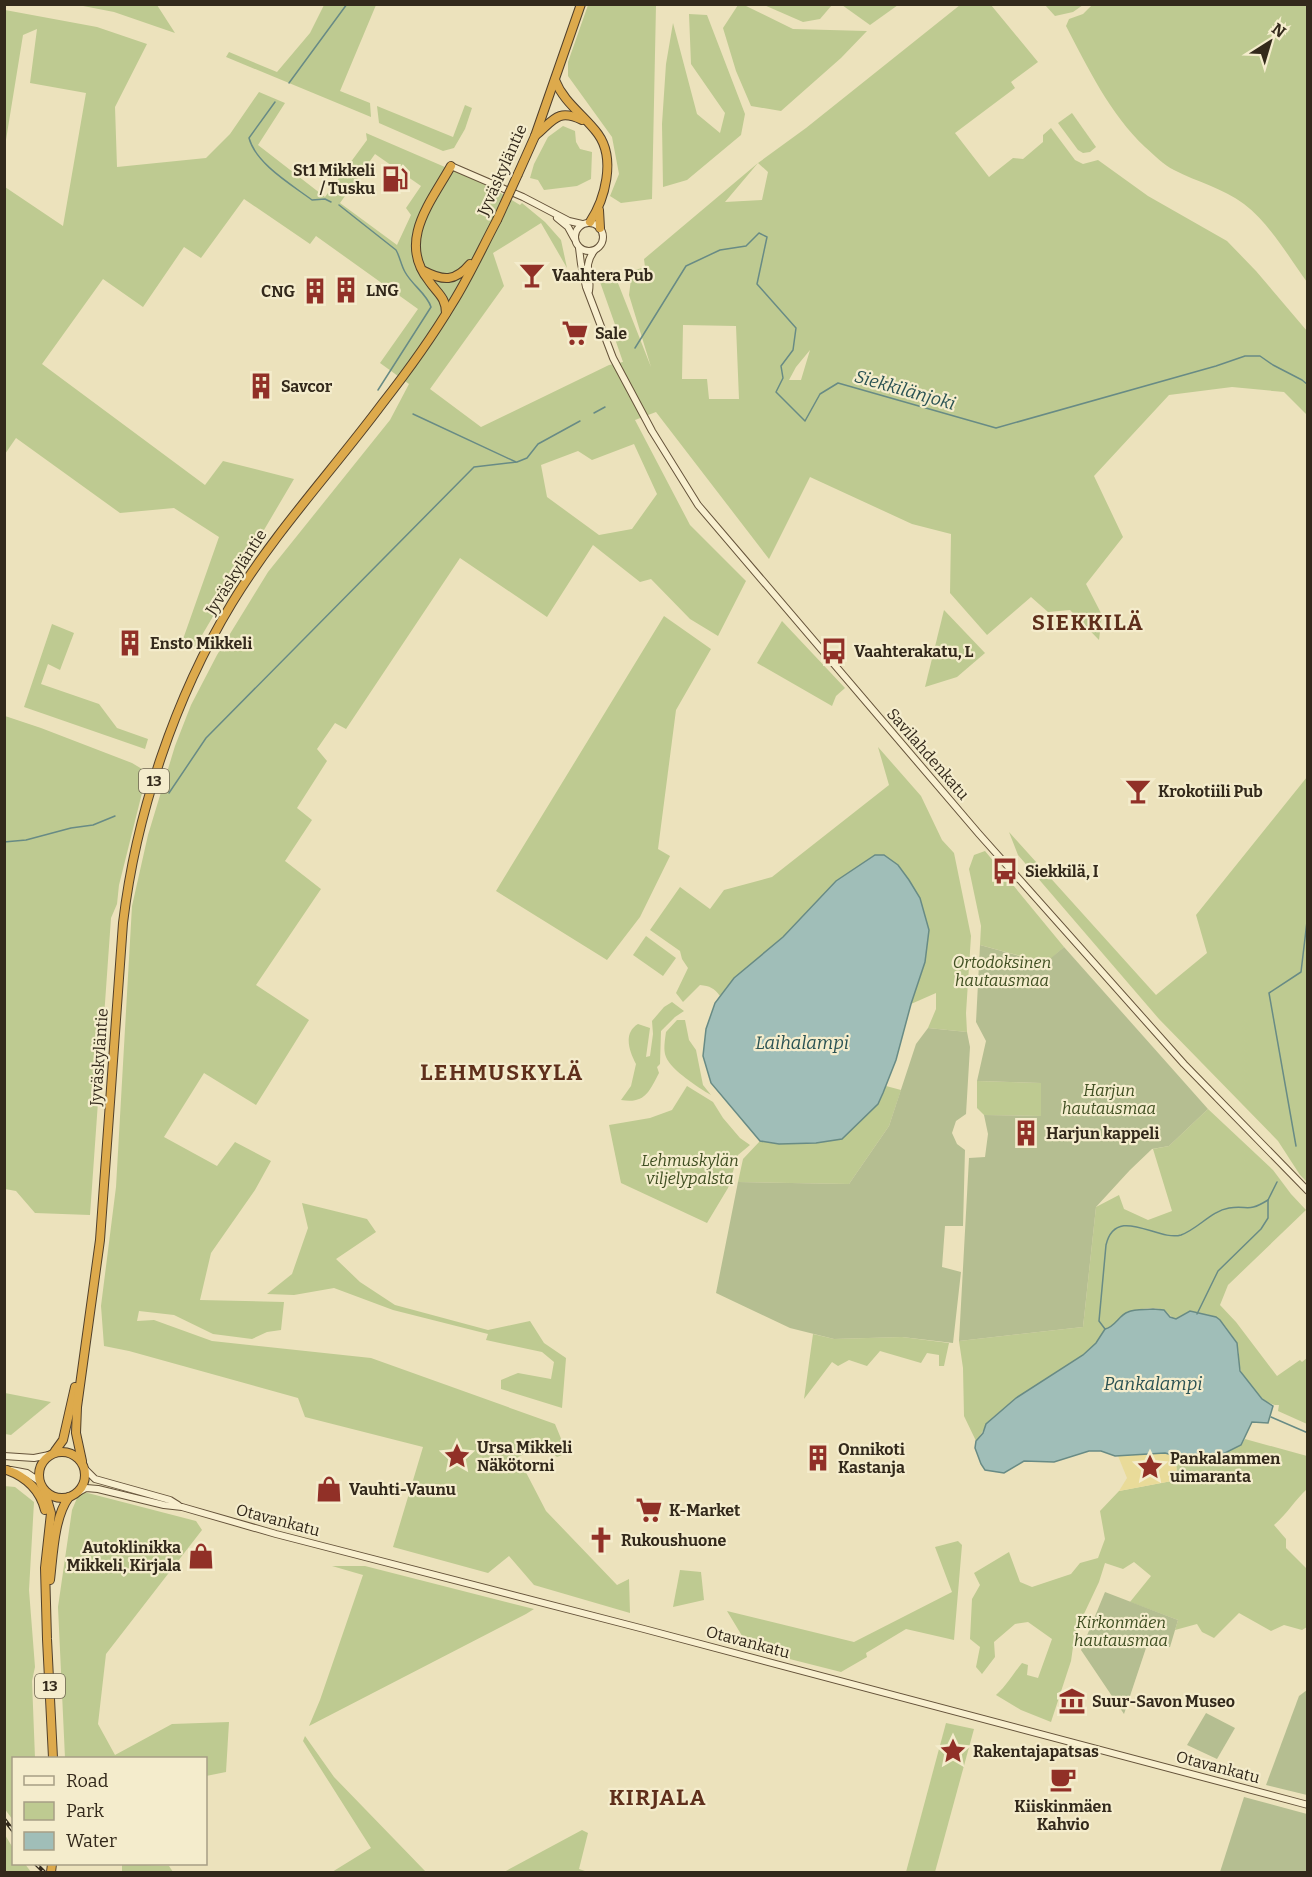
<svg xmlns="http://www.w3.org/2000/svg" width="1312" height="1877" font-family="Bitter,serif">
<style>
.green{fill:#beca91;fill-rule:evenodd}
.sand{fill:#e9db99}
.cemetery{fill:#b5be91}
.water{fill:#a0beb8;stroke:#688b85;stroke-width:1.5}
.lines{fill:none;stroke-linecap:round;stroke-linejoin:round}
.stream{stroke:#688b85;stroke-width:1.5}
.secondary-casing{stroke:#65533a;stroke-width:8}
.highway-casing{stroke:#51402b;stroke-width:10}
.secondary{stroke:#f8efcf;stroke-width:6}
.highway{stroke:#ddaa4c;stroke-width:8}
.rail-casing{stroke:#33291b;stroke-width:4}
.rail{stroke:#f4eccc;stroke-width:1.5;stroke-dasharray:4.5;stroke-linecap:butt}
.highway-bridge-casing{stroke:#51402b;stroke-width:10;stroke-linecap:butt}
.highway-bridge{stroke:#ddaa4c;stroke-width:8}
.labels{text-anchor:middle;dominant-baseline:central;stroke-width:4.5;stroke-linejoin:round;paint-order:stroke}
.shield{fill:#f4eccc;stroke:#6d6450;stroke-width:1.5}
.shield-label{font-size:15px;font-weight:bold;fill:#33291b}
.poi-label{font-size:16px;font-weight:bold;fill:#33291b;stroke:#f4eccc;text-anchor:start}
.street-label{font-size:16px;fill:#33291b;stroke:#f4eccc}
.park-label{font-size:16px;font-style:italic;fill:#404f22;stroke:#f4eccc}
.water-label{font-size:18px;font-style:italic;fill:#2a5253;stroke:#f4eccc}
.district-label{font-size:22px;font-weight:bold;letter-spacing:1.5px;fill:#5f2f1b;stroke:#f4eccc}
</style>
<rect width="100%" height="100%" fill="#ece2bc"/>
<g class="green">
<polygon points="78,5 157,5 175,33 114,12"/>
<polygon points="324,5 376,5 340,91 370,103 371,117 226,57 229,52 277,72 310,33"/>
<polygon points="588,5 656,5 652,199 621,203 610,196 619,174 612,137 568,76 568,62"/>
<polygon points="744,5 793,29 867,31 841,58 781,111 751,106 736,71 723,28 738,5"/>
<polygon points="764,5 832,4 832,5 820,19 803,22"/>
<polygon points="842,5 898,4 898,5 870,25"/>
<path d="M960 5H991L1038 62 1011 82 1015 88 955 133 989 177 1013 158 1023 159 1043 142V135L1051 128 1075 160 1083 164 1098 160 1148 196 1227 241 1256 271 1307 331V415L1284 392 1232 387 1169 395 1094 476 1123 537 1086 584 1102 615 1099 640 1070 610 1048 612 1031 597 987 635 950 593 951 534 912 524 810 477 769 559 656 412 635 420 690 525 746 581 718 636 690 619 651 579 640 582 593 545 547 617 460 558 346 729 335 723 317 749 327 761 297 808 312 820 285 861 321 889 256 985 309 1020 256 1105 204 1073 164 1137 217 1166 235 1142 271 1161 255 1190 211 1253 200 1300 284 1302 281 1330 267 1332 252 1339 213 1334 174 1315 139 1311 137 1321 154 1320 212 1341 371 1358 555 1424 567 1453 557 1457 543 1445 518 1457 546 1511 617 1585 629 1579 630 1613 534 1585 509 1556 488 1573 393 1547 423 1447 305 1417 298 1398 129 1351 104 1346 101 1306 116 1187 132 906 148 835 175 746 191 705 217 655 268 572 390 420 409 384 380 363 418 309 316 236 310 244 244 199 201 258 184 247 143 307 103 279 42 364 205 485 223 461 294 479 195 647 182 642 219 537 174 508 120 513 16 438 5 454V187L63 226 86 93 30 83 37 29 23 35 5 146V10L97 27 147 44 115 107 117 167 206 158 230 134 259 92 285 103 258 145 325 197 367 140 366 133 489 186 520 205 522 203 545 222 561 240 567 268 541 223 493 253 504 286 430 389 481 427 609 365 623 362 614 336 618 333 600 282 616 278 651 367 629 295 632 271 645 267 644 259 758 163 806 128ZM375 154 421 186 406 208 411 215 397 245 340 203ZM758 163 768 172 762 200 725 202ZM683 325 736 326 739 399H709L707 379H682ZM810 350 801 380H789L796 367ZM634 444 657 494 632 529 599 535 547 497 541 465 578 451 592 460Z"/>
<polygon points="1045,5 1083,5 1073,12 1055,16"/>
<path d="M1092 5H1307V282C1288 256 1270 224 1244 204 1223 188 1197 182 1174 170 1164 165 1154 155 1145 147 1110 114 1088 68 1066 26L1069 19 1083 14Z"/>
<polygon points="689,14 707,15 745,114 741,135 687,180 663,187 662,124 666,64 673,23 697,114 720,133 725,113 691,64"/>
<polygon points="465,105 472,108 465,129 454,148 443,151 379,123 377,106 453,137"/>
<polygon points="1072,113 1096,147 1090,152 1083,153 1078,150 1058,123"/>
<polygon points="563,126 575,131 576,142 580,149 592,152 591,179 577,186 544,190 538,180 530,178 534,164 548,137"/>
<polygon points="944,610 985,653 957,677 925,687"/>
<polygon points="664,616 711,649 676,710 658,849 670,856 640,917 607,960 496,891"/>
<polygon points="782,621 845,688 836,696 832,706 757,663"/>
<polygon points="52,624 74,633 60,670 48,664 41,684 99,704 117,728 148,739 145,749 24,707"/>
<polygon points="5,716 41,728 132,763 142,769 146,777 119,885 117,904 111,918 90,1215 35,1213 16,1191 5,1189"/>
<path d="M878 747 921 796 942 840 954 853 971 936 966 1013 967 1032 928 1028 936 1009V993L911 1004 925 962 875 855 836 881 783 937 734 978 720 996C714 988 710 986 700 985L683 1002 676 993 688 968 682 959 680 951 650 930 680 887 710 909 724 890 772 877 889 785Z"/>
<polygon points="1307,777 1307,1182 1300,1175 1278,1141 1159,1019 1018,855 1009,832 1156,995 1207,953 1196,915"/>
<polygon points="985,851 1064,947 1046,963 980,945 981,926 969,869 974,855"/>
<polygon points="646,936 676,958 663,976 633,955"/>
<path d="M672 1002 684 1011 675 1017 661 1031 660 1064 657 1067 659 1073C649 1092 645 1104 621 1100L631 1086 636 1064C629 1051 623 1033 638 1024L650 1028 646 1057 650 1056 653 1034 652 1021 664 1007Z"/>
<path d="M677 1020H685L689 1040 696 1050 703 1085 711 1095C699 1088 671 1070 666 1057 663 1050 665 1040 666 1032Z"/>
<polygon points="977,1081 1041,1083 1042,1116 984,1115 977,1108"/>
<polygon points="687,1086 713,1102 723,1118 740,1138 750,1145 738,1155 728,1188 707,1223 621,1183 609,1125 650,1118 672,1110"/>
<polygon points="886,1086 901,1090 889,1126 849,1184 738,1182 743,1159 760,1141 779,1144 816,1143 842,1139 878,1104"/>
<path d="M1208 1109 1273 1170 1291 1194 1306 1210 1228 1285 1220 1305 1236 1322 1277 1376 1300 1360 1302 1362 1307 1358V1424L1278 1411 1279 1405C1265 1407 1243 1380 1240 1368 1238 1361 1240 1355 1238 1349 1235 1339 1228 1329 1221 1321 1215 1314 1199 1314 1190 1311L1176 1319C1170 1317 1169 1313 1164 1310 1155 1306 1132 1309 1124 1314 1117 1320 1114 1327 1105 1329L1096 1343 1083 1355 1016 1398 992 1418 976 1441 964 1416 963 1368 959 1341 1083 1327 1096 1207 1119 1195 1124 1209 1148 1220 1172 1211 1153 1149 1169 1146Z"/>
<polygon points="302,1203 367,1219 376,1232 336,1259 360,1282 395,1305 488,1330 530,1321 544,1343 566,1358 562,1408 501,1389 501,1380 518,1373 551,1379 554,1362 542,1352 486,1340 488,1334 393,1310 334,1288 294,1295 267,1294 292,1274 308,1228"/>
<polygon points="813,1334 834,1339 902,1337 949,1343 944,1366 939,1366 939,1355 927,1353 921,1363 880,1351 867,1366 849,1360 838,1366 832,1362 804,1399"/>
<polygon points="5,1393 51,1402 11,1435 5,1434"/>
<path d="M1245 1439 1307 1456V1489C1295 1500 1287 1514 1274 1525L1286 1539V1548L1307 1569V1627L1302 1630 1284 1625 1271 1631 1239 1613 1214 1638 1202 1632 1197 1624 1175 1630 1178 1620 1130 1602 1151 1576 1134 1562 1123 1569 1105 1563 1099 1582 1075 1633 1071 1661 1051 1722 1021 1710 996 1695C1008 1684 1012 1675 1022 1663L1028 1665 1027 1675 1038 1678 1052 1639 1028 1622 1015 1624 994 1642 995 1657 982 1674 976 1667 980 1647 970 1639 972 1599 980 1585 974 1573 1009 1552 1020 1582 1032 1587 1071 1574 1080 1563 1098 1558 1105 1539 1100 1511 1119 1491 1177 1480 1176 1457 1195 1461 1211 1456H1219L1241 1445Z"/>
<polygon points="4,1486 15,1487 34,1502 29,1590 35,1667 32,1681 35,1758 14,1758 13,1820 4,1808"/>
<polygon points="80,1491 196,1521 202,1530 106,1654 98,1724 115,1755 172,1724 229,1722 226,1772 206,1776 206,1758 65,1758 58,1607 72,1510"/>
<polygon points="958,1541 962,1545 954,1640 906,1629 866,1653 867,1657 841,1672 750,1649 727,1611 854,1642 952,1592 935,1547"/>
<polygon points="332,1566 365,1566 534,1609 526,1614 309,1726 320,1700 363,1575"/>
<polygon points="680,1570 701,1572 704,1600 673,1607"/>
<polygon points="946,1723 974,1729 935,1872 906,1872"/>
<polygon points="305,1736 334,1777 426,1872 332,1872 371,1848 303,1741"/>
<polygon points="582,1830 588,1833 579,1869 588,1872 504,1872"/>
<polygon points="5,1835 13,1848 14,1864 25,1864 31,1872 5,1872"/>
<polygon points="122,1864 169,1866 173,1872 122,1872"/>
</g>
<polygon class="sand" points="1165,1453 1176,1457 1177,1480 1119,1491 1127,1478 1118,1456"/>
<g class="cemetery">
<polygon points="980,945 1045,963 1064,947 1208,1109 1169,1146 1152,1149 1130,1170 1096,1207 1083,1327 959,1341 969,1158 985,1157 988,1134 984,1115 1041,1116 1041,1083 977,1081 986,1041 976,1022"/>
<polygon points="928,1028 967,1032 970,1047 966,1114 956,1121 952,1133 957,1144 965,1150 963,1226 945,1226 942,1267 961,1272 953,1343 902,1337 834,1339 790,1328 716,1293 738,1182 849,1184 889,1126 916,1044"/>
<polygon points="1105,1592 1178,1620 1170,1647 1146,1648 1124,1714 1081,1650"/>
<polygon points="1307,1690 1307,1795 1266,1785 1299,1696"/>
<polygon points="1206,1713 1235,1728 1217,1759 1187,1745"/>
<polygon points="1244,1797 1307,1814 1307,1872 1220,1872"/>
</g>
<g class="water">
<polygon points="875,855 884,855 898,865 909,880 920,898 929,930 925,962 911,1004 896,1060 883,1093 878,1104 842,1139 816,1143 779,1144 760,1141 711,1083 703,1056 706,1029 715,1003 734,978 783,937 836,881"/>
<path d="M1153 1309 1164 1310 1170 1317 1176 1319 1190 1311 1216 1317 1220 1320 1237 1343 1240 1371 1262 1399 1273 1406 1268 1423 1252 1422 1241 1445 1219 1456H1211L1195 1461 1165 1453 1115 1456 1101 1451H1089L1054 1462 1024 1461 1004 1473 985 1470 981 1464 975 1448 976 1441 983 1433 986 1424 1016 1398 1083 1355 1096 1343 1105 1329C1115 1327 1119 1315 1128 1312 1135 1309 1146 1310 1153 1309Z"/>
</g>
<g class="lines">
<g class="stream">
<polyline points="289,83 347,4"/>
<path d="M275 102 249 138C256 164 292 185 312 200L325 199 331 202"/>
<path d="M339 205 396 250C400 257 401 265 405 272 412 285 427 294 431 307L378 390"/>
<polyline points="635,348 686,266 720,250 746,246 759,233 767,237 757,284 796,328 793,350 781,366 783,378 776,392 805,421 820,394 838,383 996,428 1216,366 1245,356 1260,356 1273,365 1302,380 1308,385"/>
<polyline points="594,413 605,407"/>
<polyline points="413,414 516,462"/>
<polyline points="169,793 206,738 474,467 517,462 527,458 538,444 580,421"/>
<polyline points="4,842 26,840 71,828 93,825 115,816"/>
<polyline points="1296,1146 1269,993 1301,972 1308,913"/>
<polyline points="1197,1314 1218,1271 1261,1229 1268,1218 1268,1200 1277,1182"/>
<path d="M1105 1329 1099 1321 1106 1245C1116 1204 1158 1242 1181 1235 1198 1229 1211 1211 1229 1208 1249 1205 1247 1213 1268 1200"/>
<polyline points="1271,1417 1308,1433"/>
</g>
<g class="secondary-casing">
<g id="secondary">
<polyline points="451,166 523,197 569,221 582,224"/>
<polyline points="557,218 568,227 574,238"/>
<circle cx="589" cy="237" r="14"/>
<polyline points="579,248 581,264 586,287 613,358 652,431 698,505 979,834 1184,1064 1308,1191"/>
<path d="M589 291C592 275 582 267 594 251"/>
<polyline points="4,1456 34,1458 49,1455"/>
<polyline points="85,1469 95,1479 170,1500 178,1505"/>
<polyline points="11,1470 27,1473 39,1481"/>
<polyline points="77,1493 86,1488 98,1489 164,1505 182,1507 276,1534 644,1629 1308,1805"/>
</g>
</g>
<g class="highway-casing">
<g id="highway">
<path d="M555 80C564 103 584 115 598 134 616 159 605 199 590 222"/>
<path d="M535 136C553 121 557 108 582 120"/>
<polyline points="518,174 535,136 581,4"/>
<polyline points="599,210 600,228"/>
<path d="M424 271C443 281 455 282 470 264"/>
<path d="M446 313C446 297 437 293 429 281 397 241 431 202 451 166"/>
<polyline points="55,1451 63,1440 75,1387"/>
<circle cx="62" cy="1475" r="23"/>
<path d="M82 1461 76 1433 77 1407 100 1240 123 923C136 814 175 697 232 603 275 532 332 471 382 404 407 372 431 339 452 304 469 277 482 248 497 220"/>
<path d="M7 1470C26 1477 40 1490 45 1510"/>
<polyline points="45,1492 51,1513 45,1568 47,1639 53,1758"/>
<path d="M50 1580C53 1555 54 1517 69 1497"/>
<polyline points="51,1872 52,1864"/>
</g>
</g>
<use href="#secondary" class="secondary"/>
<use href="#highway" class="highway"/>
<g class="rail-casing">
<g id="rail">
<polyline points="4,1819 14,1832"/>
<polyline points="36,1864 44,1872"/>
</g>
</g>
<use href="#rail" class="rail"/>
<g class="highway-bridge-casing">
<polyline id="highway-bridge" points="497,220 518,174"/>
</g>
<use href="#highway-bridge" class="highway-bridge"/>
</g>
<defs>
<g id="fuel-bare" transform="scale(2.07)"><path d="M-5.5-6h7V0h2V4h1.3V-2.5L3-4.5l.8-.8L6-3V5H2.5V1h-1V6h-7ZM-4.2-4.7v3.2H.2V-4.7Z" fill="#913027" stroke="#f4eccc" stroke-width="2.5" paint-order="stroke"/></g>
<g id="bar-bare" transform="scale(2.07)"><path d="M-6-5H6L.8 .8V4.5H3.5V6h-7V4.5H-.8V.8Z" fill="#913027" stroke="#f4eccc" stroke-width="2.5" paint-order="stroke"/></g>
<g id="building-bare" transform="scale(2.07)"><path d="M-4-6H4V6H1V3H-1V6H-4ZM-2.5-4.3h1.7v1.8h-1.7ZM.8-4.3h1.7v1.8H.8ZM-2.5-1h1.7V.8h-1.7ZM.8-1h1.7V.8H.8Z" fill="#913027" stroke="#f4eccc" stroke-width="2.5" paint-order="stroke"/></g>
<g id="supermarket-bare" transform="scale(2.07)"><path d="M-6-5.5h2.5l.6 2H6L4.5 2H-2.5L-4.4-4H-6ZM-1.5 3.2a1.3 1.3 0 1 0 .1 0ZM3 3.2a1.3 1.3 0 1 0 .1 0Z" fill="#913027" stroke="#f4eccc" stroke-width="2.5" paint-order="stroke"/></g>
<g id="bus-bare" transform="scale(2.07)"><path d="M-5-6H5V4H4V6H2V4H-2V6H-4V4H-5ZM-3.5-4V0h7V-4ZM-3.5 1.2v1.5H-2V1.2ZM2 1.2v1.5H3.5V1.2Z" fill="#913027" stroke="#f4eccc" stroke-width="2.5" paint-order="stroke"/></g>
<g id="sight-bare" transform="scale(2.07)"><path d="M0-6L1.8-2.2L6-1.7L2.9 1.2L3.7 5.4L0 3.3L-3.7 5.4L-2.9 1.2L-6-1.7L-1.8-2.2Z" fill="#913027" stroke="#f4eccc" stroke-width="2.5" paint-order="stroke"/></g>
<g id="shop-bare" transform="scale(2.07)"><path d="M-5-2.5h2.3a2.7 3.5 0 0 1 5.4 0H5L5.5 6h-11ZM-1.5-2.5h3a1.5 2.3 0 0 0-3 0Z" fill="#913027" stroke="#f4eccc" stroke-width="2.5" paint-order="stroke"/></g>
<g id="church-bare" transform="scale(2.07)"><path d="M-1.2-6h2.4v3.5h3.3v2.4h-3.3V6h-2.4V-.1h-3.3v-2.4h3.3Z" fill="#913027" stroke="#f4eccc" stroke-width="2.5" paint-order="stroke"/></g>
<g id="museum-bare" transform="scale(2.07)"><path d="M0-6L6-3V-2H-6V-3ZM-5-1h2V3h-2ZM-1-1h2V3h-2ZM3-1h2V3H3ZM-6 4H6V6H-6Z" fill="#913027" stroke="#f4eccc" stroke-width="2.5" paint-order="stroke"/></g>
<g id="cafe-bare" transform="scale(2.07)"><path d="M-5.5-4.5H6V0H3Q3 3.5 0 3.5H-2.5Q-5.5 3.5-5.5 0ZM3-3.2v2h1.7v-2ZM-6 4.5H4V6H-6Z" fill="#913027" stroke="#f4eccc" stroke-width="2.5" paint-order="stroke"/></g>
</defs>
<g fill-rule="evenodd">
<use href="#fuel-bare" x="395" y="179"/>
<use href="#bar-bare" x="532" y="275"/>
<use href="#building-bare" x="346" y="290"/>
<use href="#building-bare" x="315" y="291"/>
<use href="#supermarket-bare" x="575" y="333"/>
<use href="#building-bare" x="261" y="386"/>
<use href="#building-bare" x="130" y="643"/>
<use href="#bus-bare" x="834" y="651"/>
<use href="#bar-bare" x="1138" y="791"/>
<use href="#bus-bare" x="1005" y="871"/>
<use href="#building-bare" x="1026" y="1133"/>
<use href="#sight-bare" x="457" y="1456"/>
<use href="#building-bare" x="818" y="1458"/>
<use href="#sight-bare" x="1150" y="1467"/>
<use href="#shop-bare" x="329" y="1489"/>
<use href="#supermarket-bare" x="649" y="1510"/>
<use href="#church-bare" x="601" y="1540"/>
<use href="#shop-bare" x="201" y="1556"/>
<use href="#museum-bare" x="1072" y="1701"/>
<use href="#sight-bare" x="953" y="1751"/>
<use href="#cafe-bare" x="1063" y="1779"/>
</g>
<g class="labels">
<g class="shield">
<rect x="139" y="769" width="30" height="24" rx="4.5"/>
<rect x="35" y="1674" width="30" height="24" rx="4.5"/>
</g>
<g class="shield-label">
<text x="154" y="781">13</text>
<text x="50" y="1686">13</text>
</g>
<g class="poi-label">
<text x="375" y="170" text-anchor="end">St1 Mikkeli<tspan x="375" dy="18">/ Tusku</tspan></text>
<text x="552" y="275">Vaahtera Pub</text>
<text x="366" y="290">LNG</text>
<text x="295" y="291" text-anchor="end">CNG</text>
<text x="595" y="333">Sale</text>
<text x="281" y="386">Savcor</text>
<text x="150" y="643">Ensto Mikkeli</text>
<text x="854" y="651">Vaahterakatu, L</text>
<text x="1158" y="791">Krokotiili Pub</text>
<text x="1025" y="871">Siekkilä, I</text>
<text x="1046" y="1133">Harjun kappeli</text>
<text x="477" y="1447">Ursa Mikkeli<tspan x="477" dy="18">Näkötorni</tspan></text>
<text x="838" y="1449">Onnikoti<tspan x="838" dy="18">Kastanja</tspan></text>
<text x="1170" y="1458">Pankalammen<tspan x="1170" dy="18">uimaranta</tspan></text>
<text x="349" y="1489">Vauhti-Vaunu</text>
<text x="669" y="1510">K-Market</text>
<text x="621" y="1540">Rukoushuone</text>
<text x="181" y="1547" text-anchor="end">Autoklinikka<tspan x="181" dy="18">Mikkeli, Kirjala</tspan></text>
<text x="1092" y="1701">Suur-Savon Museo</text>
<text x="973" y="1751">Rakentajapatsas</text>
<text x="1063" y="1806" text-anchor="middle">Kiiskinmäen<tspan x="1063" dy="18">Kahvio</tspan></text>
</g>
<g class="street-label">
<text transform="translate(502 170) rotate(-66)">Jyväskyläntie</text>
<text transform="translate(236 572) rotate(-57)">Jyväskyläntie</text>
<text transform="translate(928 754) rotate(49)">Savilahdenkatu</text>
<text transform="translate(99 1057) rotate(-86)">Jyväskyläntie</text>
<text transform="translate(278 1520) rotate(15)">Otavankatu</text>
<text transform="translate(748 1642) rotate(15)">Otavankatu</text>
<text transform="translate(1218 1767) rotate(15)">Otavankatu</text>
</g>
<g class="park-label">
<text x="1002" y="962">Ortodoksinen<tspan x="1002" dy="18">hautausmaa</tspan></text>
<text x="1109" y="1090">Harjun<tspan x="1109" dy="18">hautausmaa</tspan></text>
<text x="690" y="1160">Lehmuskylän<tspan x="690" dy="18">viljelypalsta</tspan></text>
<text x="1121" y="1622">Kirkonmäen<tspan x="1121" dy="18">hautausmaa</tspan></text>
</g>
<g class="water-label">
<text transform="translate(905 390) rotate(16)">Siekkilänjoki</text>
<text x="802" y="1043">Laihalampi</text>
<text x="1153" y="1384">Pankalampi</text>
</g>
<g class="district-label">
<text x="1088" y="622">SIEKKILÄ</text>
<text x="502" y="1072">LEHMUSKYLÄ</text>
<text x="658" y="1797">KIRJALA</text>
</g>
</g>
<rect width="1312" height="1877" fill="none" stroke="#33291b" stroke-width="12"/>
<rect x="12" y="1757" width="195" height="108" fill="#f4eccc" stroke="#a79e85" stroke-width="1.5"/>
<rect x="24" y="1776" width="30" height="9" fill="#f8efcf" stroke="#a79e85" stroke-width="1.5"/>
<text x="66" y="1787" font-size="18" fill="#33291b">Road</text>
<rect x="24" y="1802" width="30" height="18" fill="#beca91" stroke="#a79e85" stroke-width="1.5"/>
<text x="66" y="1817" font-size="18" fill="#33291b">Park</text>
<rect x="24" y="1832" width="30" height="18" fill="#a0beb8" stroke="#a79e85" stroke-width="1.5"/>
<text x="66" y="1847" font-size="18" fill="#33291b">Water</text>
<g transform="translate(1270 42) rotate(37)" stroke="#f4eccc" stroke-width="4.5" paint-order="stroke">
<path d="M0-4.5L10 22L0 15L-10 22Z" fill="#33291b"/>
<text y="-9" font-size="16" font-weight="bold" text-anchor="middle" fill="#33291b">N</text>
</g>
</svg>
